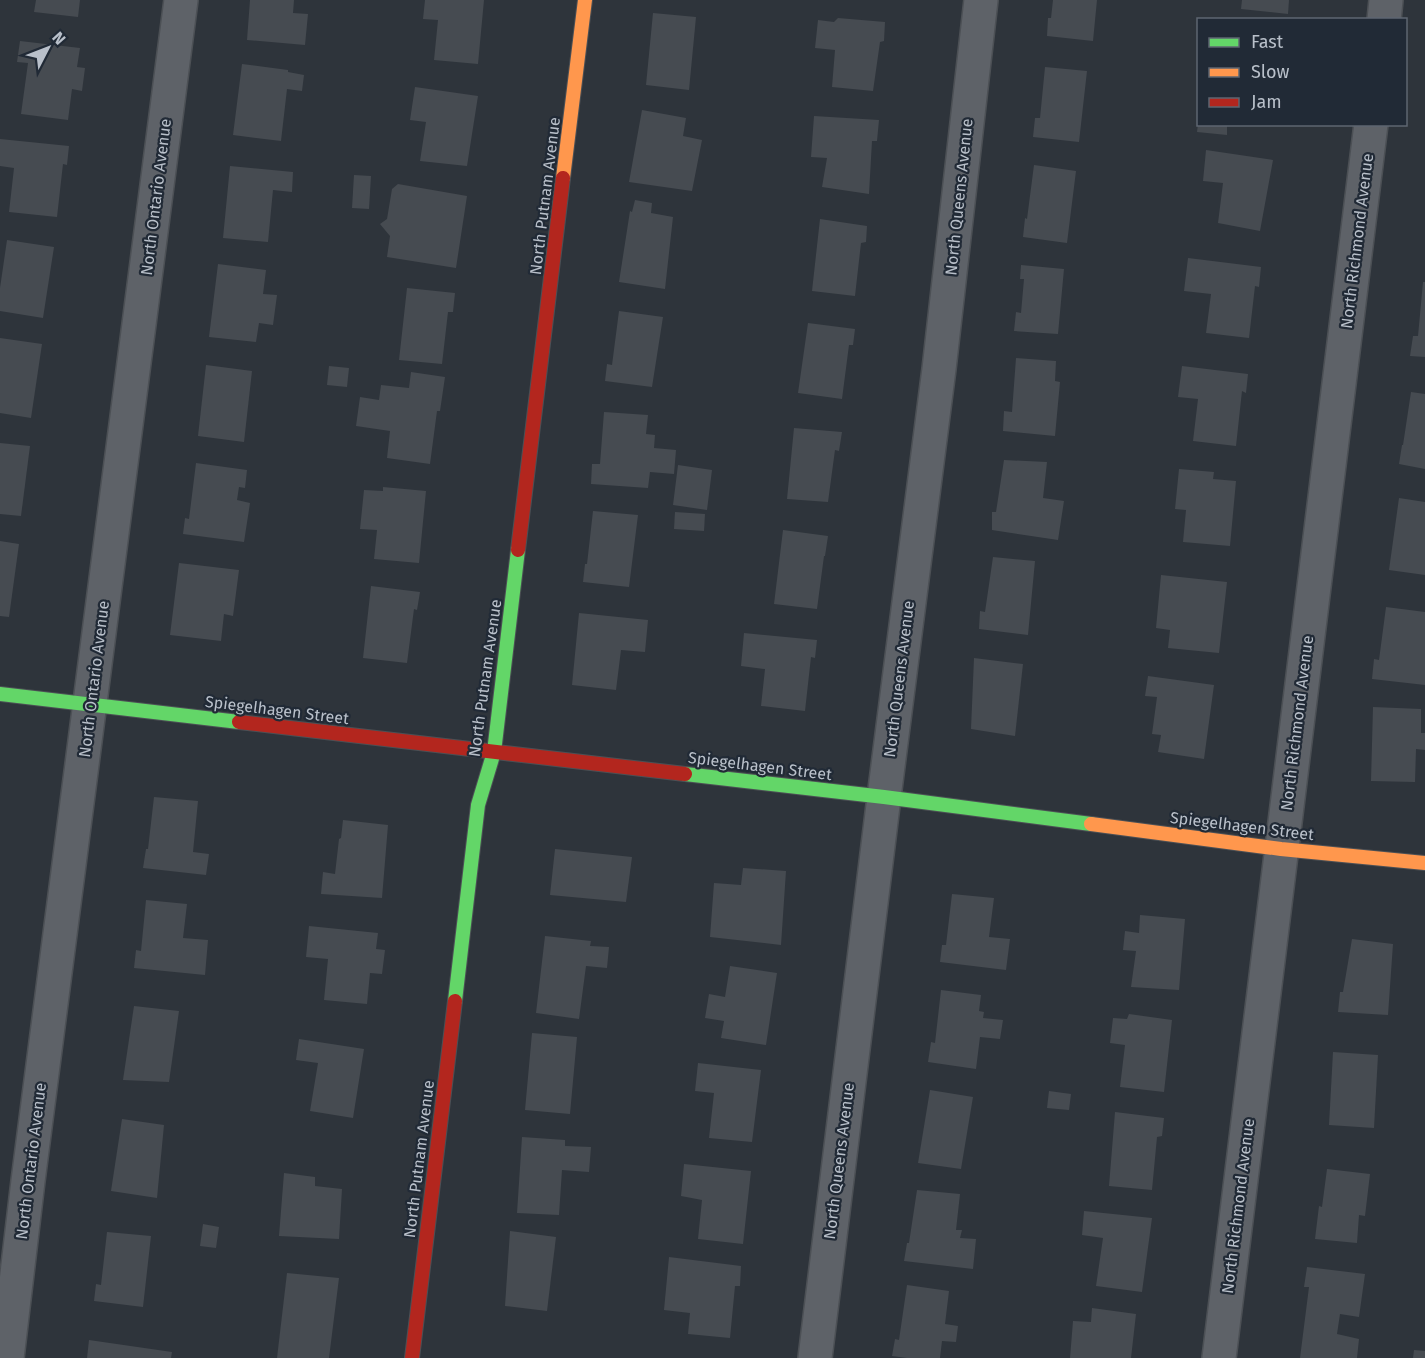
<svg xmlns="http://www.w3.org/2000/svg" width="1425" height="1358" font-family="'Fira Sans',sans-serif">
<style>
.building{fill:#464b51}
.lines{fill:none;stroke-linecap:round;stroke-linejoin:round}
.street-casing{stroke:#4c5055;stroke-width:36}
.fast-casing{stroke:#4c5055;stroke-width:16}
.slow-casing{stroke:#4c5055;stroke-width:16}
.jam-casing{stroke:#4c5055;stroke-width:16}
.street{stroke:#5e6268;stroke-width:33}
.fast{stroke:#63d668;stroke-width:14}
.slow{stroke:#ff974d;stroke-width:14}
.jam{stroke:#b3261e;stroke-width:14}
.labels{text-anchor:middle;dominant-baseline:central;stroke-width:4.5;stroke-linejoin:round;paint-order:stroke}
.street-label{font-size:16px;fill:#b9c0ca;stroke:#212a36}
</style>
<rect width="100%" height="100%" fill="#2e343b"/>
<g class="building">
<polygon points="36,0 80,0 78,17 34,12"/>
<polygon points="250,0 294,0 293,13 308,14 305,45 247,40"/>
<polygon points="425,0 484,0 478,64 434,60 438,20 423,19"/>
<polygon points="1053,0 1097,0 1093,41 1047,36 1048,18 1051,18"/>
<polygon points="1242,0 1289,0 1288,14 1241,9"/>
<polygon points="653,13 696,17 689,90 646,85"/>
<polygon points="838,18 885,22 884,41 880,42 873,91 832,87 835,50 815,48 818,20 834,22"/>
<polygon points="20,41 80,48 77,67 85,68 82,91 72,89 68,120 21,114 28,63 17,62"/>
<polygon points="242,64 288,70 288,72 304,75 302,91 287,89 281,141 233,135"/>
<polygon points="1045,67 1087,71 1079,142 1033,137 1035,118 1040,118"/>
<polygon points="415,87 478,96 467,166 420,161 426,122 410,120"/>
<polygon points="642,110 686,118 683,136 702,140 692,191 629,182"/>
<polygon points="814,116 879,120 877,141 872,141 869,194 822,187 827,158 811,157"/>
<polygon points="1198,124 1227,124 1227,135 1197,132"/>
<polygon points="0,139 69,146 67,165 63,164 57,217 9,212 14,168 0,166"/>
<polygon points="1206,150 1273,160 1260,231 1218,223 1223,183 1203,181"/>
<polygon points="1034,165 1076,171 1067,243 1023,237 1025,218 1027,219"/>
<polygon points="230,166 293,172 292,192 273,190 268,242 223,238"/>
<polygon points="354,175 371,176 369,209 352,208"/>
<polygon points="398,184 467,196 456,268 387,257 390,236 380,224 387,219 392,189"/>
<polygon points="635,200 652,203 651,213 673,217 665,289 619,282 630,211 632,212"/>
<polygon points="820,219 867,226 866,242 861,243 855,296 812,291"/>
<polygon points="7,240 54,247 43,318 0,311 0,288"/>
<polygon points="1188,258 1261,267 1259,287 1255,286 1249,338 1206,333 1211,294 1184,291"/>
<polygon points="218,264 266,270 263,294 277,295 273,325 259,323 256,342 209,337"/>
<polygon points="1021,265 1064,269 1058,334 1014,331 1016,312 1021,313 1024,279 1020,279"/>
<polygon points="1423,282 1425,282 1425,357 1410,356 1413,336 1418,336"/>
<polygon points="407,288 455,293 453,312 448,312 442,364 399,360"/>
<polygon points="619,311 663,317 652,387 605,381 607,364 612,365"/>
<polygon points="808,323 855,329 853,345 849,345 842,399 798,393"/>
<polygon points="0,338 42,344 31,418 0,413"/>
<polygon points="1016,358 1056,361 1055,381 1060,382 1055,436 1003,431 1004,411 1012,412"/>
<polygon points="206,365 252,371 244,442 198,436"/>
<polygon points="329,366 349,368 347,387 327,385"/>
<polygon points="1182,366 1248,374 1246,393 1242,391 1236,446 1193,441 1198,399 1178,397"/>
<polygon points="411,372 445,377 440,411 437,411 430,464 387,458 390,431 356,426 360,397 379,400 381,385 409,388"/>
<polygon points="1411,392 1425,394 1425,469 1399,464 1402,445 1403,445"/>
<polygon points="604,412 648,415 646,434 655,435 654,448 676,450 674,474 650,472 648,488 591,484 592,464 600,464"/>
<polygon points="794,428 842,432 839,451 835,450 828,502 787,499"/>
<polygon points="0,443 30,446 21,516 0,514"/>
<polygon points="1004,460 1047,462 1043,498 1064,501 1058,540 992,530 992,512 996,512"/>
<polygon points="196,463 247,470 245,488 239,487 237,500 250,503 244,542 183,534 185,518 189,519"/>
<polygon points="678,465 712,470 707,510 673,505"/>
<polygon points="1179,469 1214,472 1213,479 1236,481 1230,546 1183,542 1186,510 1175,509"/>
<polygon points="383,487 426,491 419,563 374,559 377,530 360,529 364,490 383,491"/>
<polygon points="1399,498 1425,502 1425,575 1389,570"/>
<polygon points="593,511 638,515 629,587 583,582 585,564 587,564"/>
<polygon points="675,512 705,514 704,531 674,529"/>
<polygon points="783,530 828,536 825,556 824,556 817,609 774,604"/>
<polygon points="0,541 19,544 9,617 0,616"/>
<polygon points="993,557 1035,561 1028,635 979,629 980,611 985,612"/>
<polygon points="179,563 239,570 233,616 224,614 221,641 170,635"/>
<polygon points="1161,575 1227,582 1219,653 1168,648 1170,630 1156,628"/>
<polygon points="371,586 420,592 417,610 414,609 407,663 363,658"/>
<polygon points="1386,607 1425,612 1425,685 1372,679 1374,659 1379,660"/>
<polygon points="579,613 648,620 645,652 621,650 616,690 572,685"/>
<polygon points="744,633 817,640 815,658 811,657 805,711 761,706 765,669 741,666"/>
<polygon points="974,658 1023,664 1015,736 971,729"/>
<polygon points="1148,676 1214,685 1204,759 1158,752 1161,735 1152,734 1157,697 1145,696"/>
<polygon points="1373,707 1421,709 1421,733 1425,733 1425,750 1416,749 1415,782 1371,781"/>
<polygon points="154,797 198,801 193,852 209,854 206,875 143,868 146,849 148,849"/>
<polygon points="343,820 388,825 382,898 321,894 323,872 335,874 339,839 341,838"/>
<polygon points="555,849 632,857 626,902 550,895"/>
<polygon points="743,868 786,871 781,945 710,937 714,883 741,885"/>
<polygon points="952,894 994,898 989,937 1010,939 1006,970 940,962 942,945 946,945"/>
<polygon points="146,900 187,904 183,938 208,940 205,975 134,968 136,950 141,951"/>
<polygon points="1140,915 1185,919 1179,990 1131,987 1136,951 1123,950 1125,931 1139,933"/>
<polygon points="309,926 378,933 376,949 385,950 382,974 370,973 367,1004 324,1000 328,959 306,957"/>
<polygon points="545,936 591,941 590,946 609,947 607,968 586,966 579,1019 536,1013"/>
<polygon points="1352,939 1393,944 1388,1015 1338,1012 1340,992 1343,992"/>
<polygon points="730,966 777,973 766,1045 721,1038 724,1021 705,1018 709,994 725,997"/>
<polygon points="941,990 981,995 979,1011 984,1012 983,1018 1003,1020 1000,1039 980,1037 976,1069 928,1062 931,1042 935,1043"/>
<polygon points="134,1006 179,1011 169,1082 123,1080"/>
<polygon points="1129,1014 1172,1020 1164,1092 1120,1087 1125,1045 1110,1043 1113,1018 1127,1019"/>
<polygon points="532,1033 577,1037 570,1114 525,1110"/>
<polygon points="299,1039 364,1049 353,1118 310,1111 318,1063 296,1060"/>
<polygon points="1333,1052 1378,1055 1374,1128 1329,1125"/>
<polygon points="698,1063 761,1070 752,1142 709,1138 714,1093 695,1091"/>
<polygon points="930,1090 973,1097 961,1169 918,1163"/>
<polygon points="1049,1091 1071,1094 1069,1110 1047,1108"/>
<polygon points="1115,1112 1164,1118 1162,1136 1157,1137 1152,1190 1109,1186"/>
<polygon points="122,1119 164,1125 157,1198 111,1191"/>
<polygon points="522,1137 565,1140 565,1146 591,1147 589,1172 562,1170 559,1215 517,1213"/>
<polygon points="684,1164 751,1171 743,1244 698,1239 702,1200 681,1196"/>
<polygon points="1327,1169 1370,1174 1365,1216 1359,1215 1357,1243 1315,1239 1319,1206 1322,1207"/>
<polygon points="284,1173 315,1177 315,1186 342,1189 339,1239 279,1236"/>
<polygon points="917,1190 960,1194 956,1230 962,1230 960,1238 976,1239 973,1269 904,1261 907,1243 909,1243"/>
<polygon points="1084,1211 1152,1218 1142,1292 1096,1286 1103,1238 1082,1235"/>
<polygon points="203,1224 219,1227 216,1248 200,1246"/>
<polygon points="510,1231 556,1237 547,1311 505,1306"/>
<polygon points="107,1232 151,1236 143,1307 94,1301 96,1284 101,1285"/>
<polygon points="669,1257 741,1266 740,1286 735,1286 730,1338 688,1334 690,1313 664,1310"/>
<polygon points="1307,1267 1365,1274 1359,1317 1340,1314 1337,1334 1359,1339 1357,1358 1300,1358 1309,1287 1304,1287"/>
<polygon points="287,1273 339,1278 329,1358 277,1358"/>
<polygon points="907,1285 949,1291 945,1324 958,1326 956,1342 942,1341 940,1358 907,1358 892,1356 895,1339 899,1340"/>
<polygon points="1092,1308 1136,1314 1131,1358 1070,1358 1073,1321 1091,1322"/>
<polygon points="89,1340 172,1352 171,1358 87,1358"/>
<polygon points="1414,1350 1425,1351 1425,1358 1413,1358"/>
</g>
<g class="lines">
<g class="street-casing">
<g id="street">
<polyline points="1384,20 1386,0"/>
<polyline points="7,1358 28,1181 181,0"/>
<polyline points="815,1358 884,797 939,369 981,0"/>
<polyline points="1219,1358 1371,124"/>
</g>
</g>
<g class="fast-casing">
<g id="fast">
<polyline points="0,694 239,722"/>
<polyline points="685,774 884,797 1091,824"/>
<polyline points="455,1001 478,805 494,752 518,550"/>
</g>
</g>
<g class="slow-casing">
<g id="slow">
<polyline points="563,178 585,0"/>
<polyline points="1091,824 1281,849 1425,863"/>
</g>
</g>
<g class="jam-casing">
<g id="jam">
<polyline points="518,550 563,178"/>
<polyline points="239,722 685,774"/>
<polyline points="412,1358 455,1001"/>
</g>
</g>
<use href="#street" class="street"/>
<use href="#fast" class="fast"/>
<use href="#slow" class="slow"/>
<use href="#jam" class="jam"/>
</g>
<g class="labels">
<g class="street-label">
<text transform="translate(545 196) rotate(-83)">North Putnam Avenue</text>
<text transform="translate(156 197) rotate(-83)">North Ontario Avenue</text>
<text transform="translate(959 197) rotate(-84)">North Queens Avenue</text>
<text transform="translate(1357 241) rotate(-83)">North Richmond Avenue</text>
<text transform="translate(485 678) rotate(-82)">North Putnam Avenue</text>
<text transform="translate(94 679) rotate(-83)">North Ontario Avenue</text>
<text transform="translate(899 679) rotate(-83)">North Queens Avenue</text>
<text transform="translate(277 710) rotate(7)">Spiegelhagen Street</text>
<text transform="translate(1297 723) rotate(-83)">North Richmond Avenue</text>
<text transform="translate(760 766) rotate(7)">Spiegelhagen Street</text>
<text transform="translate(1242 826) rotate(7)">Spiegelhagen Street</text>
<text transform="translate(419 1159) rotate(-83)">North Putnam Avenue</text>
<text transform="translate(31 1161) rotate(-83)">North Ontario Avenue</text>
<text transform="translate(839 1161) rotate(-83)">North Queens Avenue</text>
<text transform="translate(1238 1206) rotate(-83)">North Richmond Avenue</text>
</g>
</g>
<rect x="1197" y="18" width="210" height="108" fill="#212a36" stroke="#5e6671" stroke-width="1.5"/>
<rect x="1209" y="38" width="30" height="9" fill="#63d668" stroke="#5e6671" stroke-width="1.5"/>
<text x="1251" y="48" font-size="18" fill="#b9c0ca">Fast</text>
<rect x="1209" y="68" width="30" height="9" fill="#ff974d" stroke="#5e6671" stroke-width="1.5"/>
<text x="1251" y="78" font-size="18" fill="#b9c0ca">Slow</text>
<rect x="1209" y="98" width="30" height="9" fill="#b3261e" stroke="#5e6671" stroke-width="1.5"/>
<text x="1251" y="108" font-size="18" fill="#b9c0ca">Jam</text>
<g transform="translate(48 48) rotate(48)" stroke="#212a36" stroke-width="4.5" paint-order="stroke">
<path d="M0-4.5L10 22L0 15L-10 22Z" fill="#b9c0ca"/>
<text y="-9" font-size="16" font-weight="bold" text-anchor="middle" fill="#b9c0ca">N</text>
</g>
</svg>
